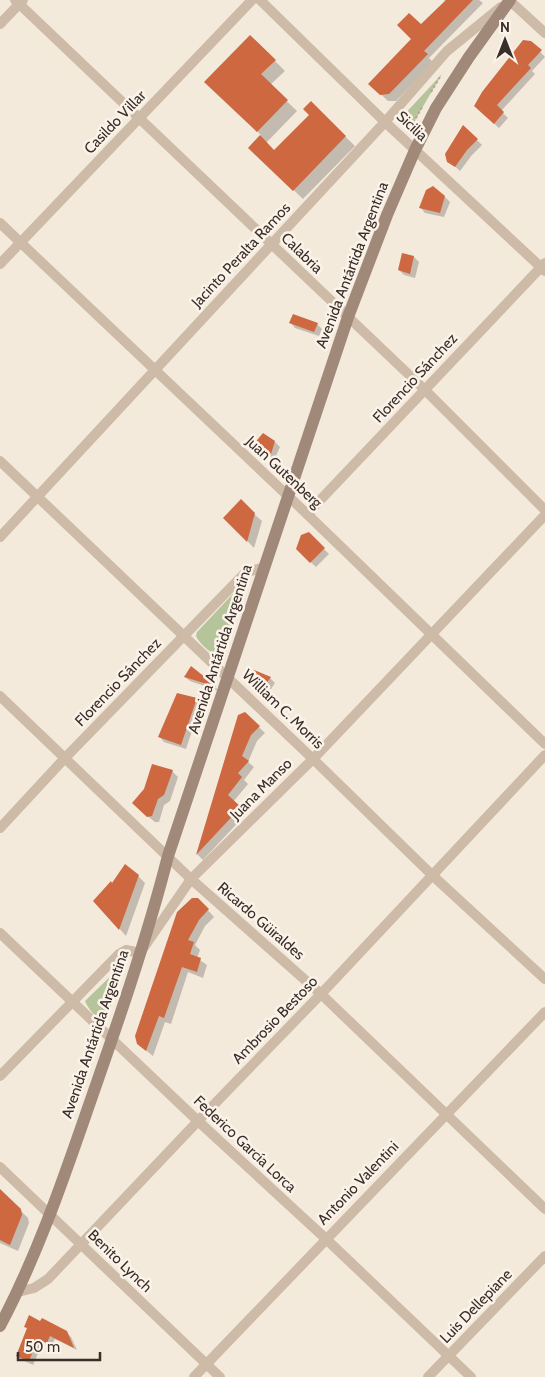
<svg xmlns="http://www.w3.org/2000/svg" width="545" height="1377" font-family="Cabin,sans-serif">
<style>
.green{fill:#b5c49b}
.shadow{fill:#0003}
.building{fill:#cd6841}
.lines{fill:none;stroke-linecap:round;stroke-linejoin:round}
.path{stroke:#b9a491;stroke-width:2;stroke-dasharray:2.5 2.5;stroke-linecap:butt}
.minor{stroke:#cdbaa7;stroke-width:10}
.secondary{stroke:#a18979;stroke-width:12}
.labels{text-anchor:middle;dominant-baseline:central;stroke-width:5;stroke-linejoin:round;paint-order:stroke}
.street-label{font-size:15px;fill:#392e28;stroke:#fbf3e9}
</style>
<rect width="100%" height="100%" fill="#f4eadc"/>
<g class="green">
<polygon points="442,74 411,127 401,118"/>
<path d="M245 581H247L223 652 216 655C209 652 199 643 196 636L197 632Z"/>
<path d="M123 964 106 1021C96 1019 89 1010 85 1001Z"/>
</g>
<g class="shadow">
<polygon points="444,0 479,0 483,3 429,58 433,62 396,101 388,101 370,84 412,39 421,26 446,2"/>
<polygon points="531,42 545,57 532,71 535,74 501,111 508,118 499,128 480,111"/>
<polygon points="275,61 285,71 270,85 297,111 266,143 274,152 311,115 311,103 355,146 303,199 249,147 261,135 206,82"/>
<polygon points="463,126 482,145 472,155 460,171 449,161"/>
<polygon points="445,197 450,202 444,217 425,213 421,208"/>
<polygon points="403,255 414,257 419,262 415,278 404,275 399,270"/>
<polygon points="291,323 317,324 322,329 319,336 295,328"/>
<polygon points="275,442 280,447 275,458 271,459 260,449"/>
<polygon points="254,514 262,521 254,548 225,518"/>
<polygon points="308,533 329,554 316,567 297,549"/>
<polygon points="255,672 270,678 275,683 271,689 262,690 257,685"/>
<polygon points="185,677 215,687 219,691 190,681"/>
<polygon points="196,699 201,704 186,749 164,742 160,737"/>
<polygon points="245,714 265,733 257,741 248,762 254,767 244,780 248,784 233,802 246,814 203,860 197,854 239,716"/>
<polygon points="172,771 178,777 170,801 164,805 159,822 155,822 140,810"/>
<polygon points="138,876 145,883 126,936 95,901 113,885"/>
<polygon points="198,899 214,917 205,926 195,945 200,950 197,958 207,965 203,978 188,972 171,1024 165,1022 153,1056 138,1044"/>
<polygon points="0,1199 20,1210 28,1218 29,1223 18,1251 0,1243"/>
<polygon points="41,1322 66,1332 71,1337 77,1350 55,1339 51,1346 43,1342 33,1365 22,1360 17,1356"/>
</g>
<g class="building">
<polygon points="446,0 473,0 424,51 428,54 389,94 380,95 368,84 411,39 397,25 409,13 421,24"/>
<polygon points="250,35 276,60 261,74 288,100 257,132 204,82"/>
<polygon points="523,40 531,41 542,50 528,65 531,68 497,105 504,112 494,124 474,106 482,92"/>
<polygon points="311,101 346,136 293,191 248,148 260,135 274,150 309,115 303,109"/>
<polygon points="463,125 478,139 467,150 455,167 447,162 445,154"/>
<polygon points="433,186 445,196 440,213 419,208 426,190"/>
<polygon points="402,253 414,256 410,274 398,270"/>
<polygon points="293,314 318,323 314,332 289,323"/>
<polygon points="263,433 275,441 271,454 265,455 253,445"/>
<polygon points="241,499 255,513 247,542 223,518"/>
<polygon points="309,532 325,548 310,563 296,549 301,535"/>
<polygon points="191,666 216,686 216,687 184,677"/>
<polygon points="254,670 271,677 266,684 256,686 251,679"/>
<polygon points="177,693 197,698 181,745 158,737"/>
<polygon points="245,712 260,726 251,735 242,756 249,761 238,773 242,777 228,795 241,807 196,855 238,715"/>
<polygon points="152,764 173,770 164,795 158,799 152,816 147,817 132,803 144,789"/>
<polygon points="125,864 139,875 119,930 93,901 111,881 112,883"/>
<polygon points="192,898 198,898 209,909 199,920 188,940 194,942 190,954 201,958 197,972 182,967 164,1018 159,1016 146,1051 137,1044 135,1036 177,912"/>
<polygon points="0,1189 21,1209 22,1215 10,1245 0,1240"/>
<polygon points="29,1315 40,1321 42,1318 67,1331 74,1348 50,1336 47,1343 38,1339 29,1361 16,1356 27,1328 24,1327"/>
</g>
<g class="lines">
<g class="path">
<polyline points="431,92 441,75"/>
<polyline points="411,127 422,107"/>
<polyline points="118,981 122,966"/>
</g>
<g class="minor">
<polyline points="15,0 425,390 545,510"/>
<polyline points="260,0 385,122 545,271"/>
<polyline points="509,0 545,33"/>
<polyline points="0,24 23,0"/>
<polyline points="0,223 307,514 545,744"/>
<polyline points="0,264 252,0"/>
<polyline points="0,461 313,759 432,875 545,979"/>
<polyline points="307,514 545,263"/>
<polyline points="0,537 385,122 447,51 501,7"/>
<polyline points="0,696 191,879 321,994 545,1209"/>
<polyline points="0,828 65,758 245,573 264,567"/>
<polyline points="0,933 198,1121 325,1238 471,1377"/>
<polyline points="0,1076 119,954 126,950 140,953 191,879 313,759 545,515"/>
<polyline points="0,1167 220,1377"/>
<polyline points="18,1292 34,1288 48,1279 198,1121 321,994 545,755"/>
<polyline points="194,1377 545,1012"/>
<polyline points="428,1377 545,1256"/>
</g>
<path class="secondary" d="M0 1326C37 1256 62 1183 88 1108 117 1025 146 942 168 856L348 317 387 215 415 150 436 108 469 57 510 0"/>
</g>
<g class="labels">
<g class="street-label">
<text transform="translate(115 122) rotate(-46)">Casildo Villar</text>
<text transform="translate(412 126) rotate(43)">Sicilia</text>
<text transform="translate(302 253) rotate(44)">Calabria</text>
<text transform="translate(241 255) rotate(-47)">Jacinto Peralta Ramos</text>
<text transform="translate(352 265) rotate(-69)">Avenida Antártida Argentina</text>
<text transform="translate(415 378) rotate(-47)">Florencio Sánchez</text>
<text transform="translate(284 472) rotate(43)">Juan Gutenberg</text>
<text transform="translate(220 649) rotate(-72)">Avenida Antártida Argentina</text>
<text transform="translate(118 682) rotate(-46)">Florencio Sánchez</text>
<text transform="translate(283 709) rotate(44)">William C. Morris</text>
<text transform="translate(261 789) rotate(-45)">Juana Manso</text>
<text transform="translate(261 921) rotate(41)">Ricardo Güiraldes</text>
<text transform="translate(275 1020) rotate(-46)">Ambrosio Bestoso</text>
<text transform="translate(95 1034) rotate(-71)">Avenida Antártida Argentina</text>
<text transform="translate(245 1144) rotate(43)">Federico García Lorca</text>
<text transform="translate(358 1183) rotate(-46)">Antonio Valentini</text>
<text transform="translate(120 1261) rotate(44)">Benito Lynch</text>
<text transform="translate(476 1306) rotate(-46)">Luis Dellepiane</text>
</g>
</g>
<g transform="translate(505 40)" stroke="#fbf3e9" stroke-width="4" paint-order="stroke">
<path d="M0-4L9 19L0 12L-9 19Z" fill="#392e28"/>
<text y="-8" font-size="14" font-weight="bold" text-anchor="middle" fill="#392e28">N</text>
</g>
<path d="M18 1352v8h82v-8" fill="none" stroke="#392e28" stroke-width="2.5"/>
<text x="25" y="1352" font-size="15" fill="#392e28" stroke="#fbf3e9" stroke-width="4" paint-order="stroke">50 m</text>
</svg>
